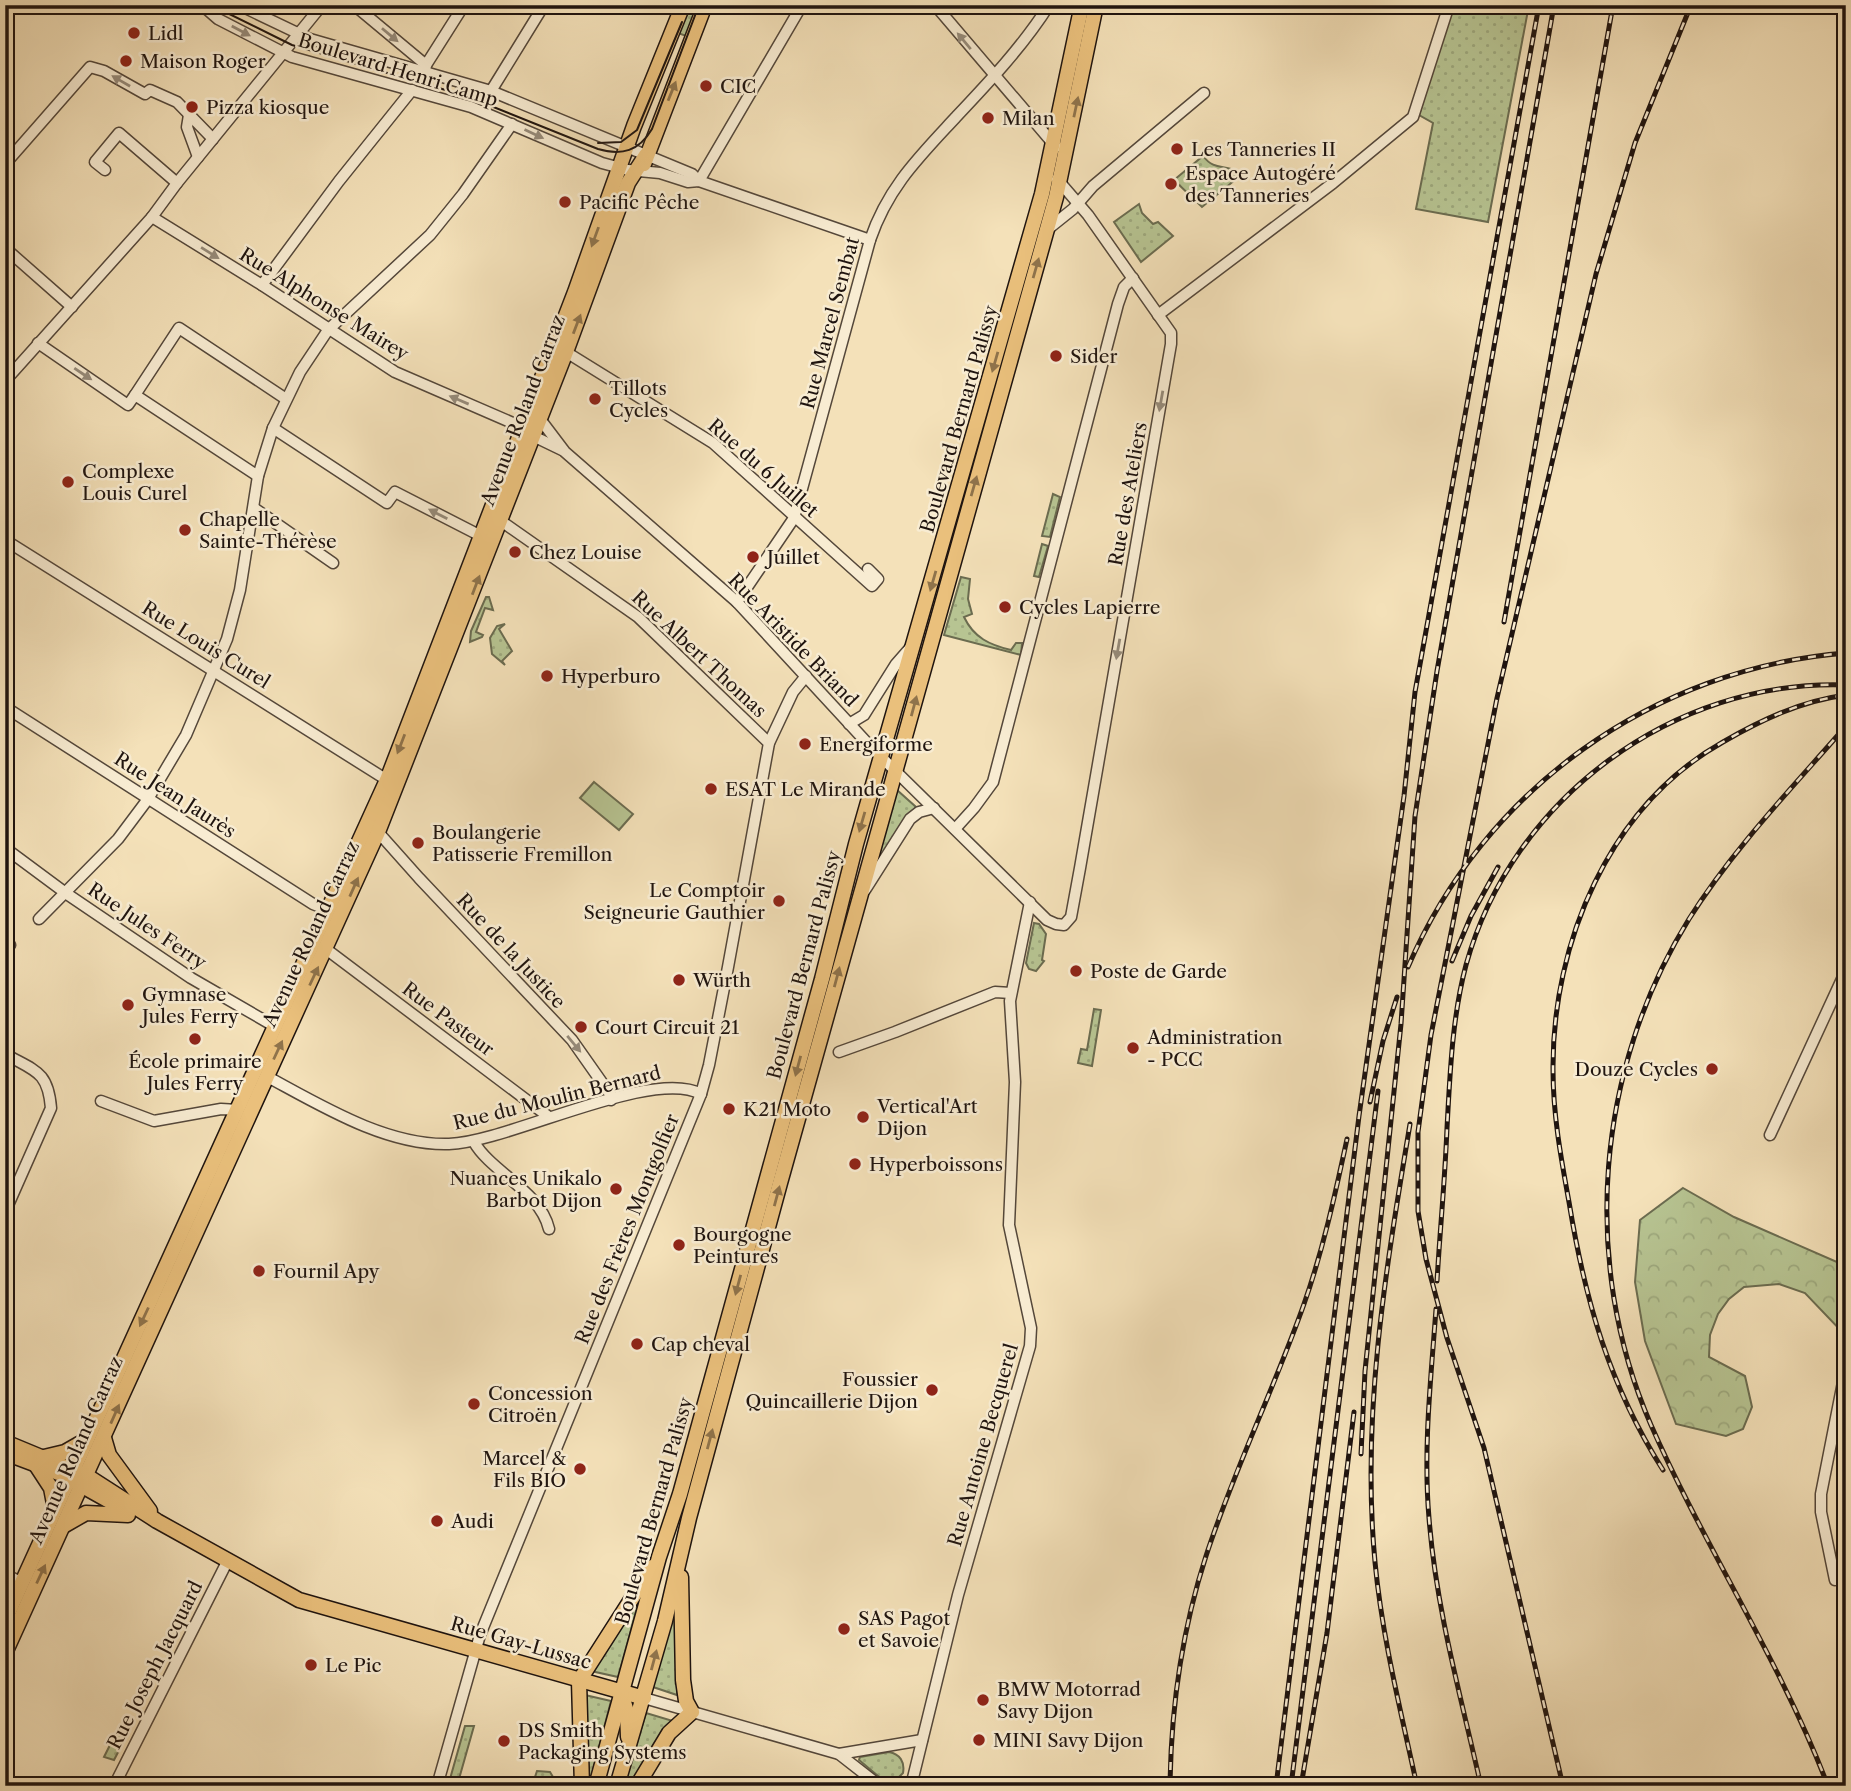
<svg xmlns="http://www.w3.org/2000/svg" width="1851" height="1791" font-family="'Libre Caslon Text',serif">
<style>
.grass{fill:url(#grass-dots);stroke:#6b6c50;stroke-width:2}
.forest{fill:url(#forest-crowns);stroke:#6b6c50;stroke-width:2}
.garden{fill:#b7c492;stroke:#6b6c50;stroke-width:2}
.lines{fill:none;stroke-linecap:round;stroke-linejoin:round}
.minor-casing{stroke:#54473a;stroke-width:13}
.major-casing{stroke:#1f140f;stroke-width:17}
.minor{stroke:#f8ecd2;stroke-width:10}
.major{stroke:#eac07c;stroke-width:14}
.tram{stroke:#1f140f;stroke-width:2}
.rail-casing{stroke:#1f140f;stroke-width:5}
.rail{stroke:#f8ecd2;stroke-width:2.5;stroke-dasharray:8;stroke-linecap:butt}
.oneway{fill:#968b7a}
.oneway2{fill:#8f734b}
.poi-dot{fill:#8f2418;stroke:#f8ecd2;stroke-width:2.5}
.labels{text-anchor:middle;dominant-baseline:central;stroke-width:5;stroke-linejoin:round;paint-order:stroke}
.poi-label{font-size:19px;fill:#1f140f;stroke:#f8ecd2;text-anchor:start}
.street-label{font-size:19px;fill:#1f140f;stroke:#f8ecd2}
</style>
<defs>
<pattern id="grass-dots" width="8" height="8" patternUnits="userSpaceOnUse" patternTransform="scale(1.75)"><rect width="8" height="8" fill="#b7c492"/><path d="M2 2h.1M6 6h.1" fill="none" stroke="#9da87d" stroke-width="1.8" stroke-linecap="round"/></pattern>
<pattern id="forest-crowns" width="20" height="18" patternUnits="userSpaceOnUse" patternTransform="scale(1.75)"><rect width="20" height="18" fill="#b7c492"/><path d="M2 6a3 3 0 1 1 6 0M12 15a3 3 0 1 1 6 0" fill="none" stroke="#9da87d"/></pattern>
</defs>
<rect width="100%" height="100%" fill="#f4e1b9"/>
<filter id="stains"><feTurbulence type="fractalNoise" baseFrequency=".00286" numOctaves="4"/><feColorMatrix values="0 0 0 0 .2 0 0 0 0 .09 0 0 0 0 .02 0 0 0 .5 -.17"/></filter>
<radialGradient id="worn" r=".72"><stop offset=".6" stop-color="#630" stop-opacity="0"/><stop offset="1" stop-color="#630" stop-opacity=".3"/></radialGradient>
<g class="grass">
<polygon points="686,5 701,5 689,37 675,32"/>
<polygon points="1428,5 1529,5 1488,222 1416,209 1433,123 1419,115 1450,13"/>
<path d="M1203 156C1216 173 1227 162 1241 175L1202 207 1174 180Z"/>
<polygon points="1139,204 1142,213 1153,224 1158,222 1173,236 1141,262 1114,222"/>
<polygon points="1053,494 1060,497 1050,537 1042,536"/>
<polygon points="1042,544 1048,546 1039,577 1034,576"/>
<path d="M961 577 970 579 968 599 972 614 964 617C974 638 990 645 1011 650L1016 643H1022L1021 655 944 635Z"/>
<polygon points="486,597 489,597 493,610 485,608 476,632 483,635 482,637 470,642 471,631"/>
<polygon points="505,624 499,629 512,651 502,661 505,665 492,654 490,638 497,626"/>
<polygon points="897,790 916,807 878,859"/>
<polygon points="1034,923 1039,924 1046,934 1042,960 1044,961 1036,971 1029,969 1026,963"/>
<polygon points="1094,1009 1101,1010 1092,1066 1078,1063 1081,1049 1087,1050"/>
<polygon points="642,1590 618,1677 591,1671"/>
<polygon points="678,1591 677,1695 653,1687"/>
<polygon points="585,1695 611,1701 589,1786"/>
<polygon points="646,1713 673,1721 631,1786 624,1786"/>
<polygon points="465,1726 474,1726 457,1786 448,1786"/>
<polygon points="116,1733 126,1737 114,1760 104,1757"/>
<path d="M889 1752C900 1754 905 1762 903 1773L895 1781H884L859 1760 860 1757Z"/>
<polygon points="537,1771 550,1772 553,1777 553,1786 532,1786"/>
</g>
<polygon class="forest" points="1683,1188 1734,1217 1846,1266 1846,1336 1805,1293 1779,1284 1744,1287 1729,1299 1718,1314 1710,1335 1709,1357 1745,1376 1752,1407 1743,1429 1726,1436 1676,1424 1645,1341 1635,1282 1640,1220"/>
<polygon class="garden" points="594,782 633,814 619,830 580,798"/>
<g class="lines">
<g class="minor-casing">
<g id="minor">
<polyline points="202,5 218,19 292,57 471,107 602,163 628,170 660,173 688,182 699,181 870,240"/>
<polyline points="239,5 310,39 491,91 692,174 699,181"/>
<polyline points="354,5 426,65"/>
<polyline points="935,5 1056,147"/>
<polyline points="425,71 426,65 464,5"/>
<polyline points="491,91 544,5"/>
<polyline points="189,115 187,127 198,157"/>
<polyline points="5,164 90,67 104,71 145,94 150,90 177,102 213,139"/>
<polyline points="105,170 95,162 119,133 177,183"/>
<polyline points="699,181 802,5"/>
<polyline points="152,217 262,285 395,372 522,427"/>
<polyline points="1048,229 1073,209 1093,186 1204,93"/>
<polyline points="5,248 72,307"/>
<polyline points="262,285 339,181 412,90"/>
<polyline points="1158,315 1333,183 1413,117 1449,5"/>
<polyline points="38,343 128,405 135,395 258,476"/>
<polyline points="566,352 713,443 872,586 878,579 868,569"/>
<polyline points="5,381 152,217 177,183 322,5"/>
<polyline points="135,395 179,328 286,399"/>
<polyline points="540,419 565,452 737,602 869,745 1047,920 1056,924 1064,925 1071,917 1080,868 1171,344 1171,333 1088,215 1057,179"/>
<polyline points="273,428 387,503 395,492 481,536"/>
<polyline points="533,436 562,450"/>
<polyline points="254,508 333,563"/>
<polyline points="501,521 638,617 769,743"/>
<polyline points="5,540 387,780"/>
<path d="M737 602 794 518 870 240C888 187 919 157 956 117 989 82 1023 46 1049 5"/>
<polyline points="5,707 313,904 328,910"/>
<polyline points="849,724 864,715 896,664 910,648"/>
<polyline points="955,829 974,808 993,782 1118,304 1124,287 1133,278"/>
<polyline points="378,832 419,878 572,1040 610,1094 611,1100"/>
<polyline points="5,848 67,894 191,978 274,1026"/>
<polyline points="865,890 910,819 919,812 934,808"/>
<polyline points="39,919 118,839 148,799 186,735 227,639 240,590 258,476 273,428 300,372 328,330 430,235 463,194 512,124"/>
<polyline points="5,949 10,945"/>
<polyline points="326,949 549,1117"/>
<polyline points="839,1052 895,1032 995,992 1011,993"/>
<path d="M5 1054C35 1071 48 1071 51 1108L5 1212"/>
<path d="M266 1076C320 1105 386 1146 449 1144 509 1142 652 1067 701 1094"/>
<polyline points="101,1101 154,1121 221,1109 238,1110"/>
<polyline points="1770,1135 1842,979 1846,976"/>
<path d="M474 1142C491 1172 540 1191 549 1229"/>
<polyline points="5,1574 22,1583"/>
<polyline points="1835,1580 1821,1512 1821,1494 1846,1367"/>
<polyline points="644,1698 839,1754 880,1786"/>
<polyline points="839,1754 922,1740"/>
<polyline points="114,1786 228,1560"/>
<polyline points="437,1786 480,1635 701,1094 709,1065 728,967 769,743 793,692 806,676"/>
<polyline points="911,1786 958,1595 1030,1346 1031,1328 1009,1225 1015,1082 1010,1001 1030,902"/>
</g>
</g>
<g class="major-casing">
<g id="major">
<polyline points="644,164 705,5"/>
<polyline points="104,1438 109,1455 150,1511"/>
<polyline points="5,1442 87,1476 157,1521 299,1600 644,1698"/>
<polyline points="5,1453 61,1474 127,1511"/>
<polyline points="44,1457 65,1452 86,1440"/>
<polyline points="36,1465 51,1488 55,1509"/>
<polyline points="65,1525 86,1513 128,1515"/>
<polyline points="5,1620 387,780 575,292 634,126 683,5"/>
<polyline points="5,1653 378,832 566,352 628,183 646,155"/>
<polyline points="621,1692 627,1712 628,1737"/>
<polyline points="582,1786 579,1681 652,1567"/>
<polyline points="596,1786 659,1557 680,1494 822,979 856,844 1042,194 1080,14 1080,5"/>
<polyline points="617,1786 665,1621 689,1518 780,1183 1056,197 1096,5"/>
<polyline points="637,1786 669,1733 692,1712 686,1701 683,1680 681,1577"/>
</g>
</g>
<use href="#minor" class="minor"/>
<use href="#major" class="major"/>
<g class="tram">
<path d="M211 5 292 45 466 96 598 149C622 156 639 151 652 129L699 5"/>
<polyline points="598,143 621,142 637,130 682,22"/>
</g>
<g class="rail-casing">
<g id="rail">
<polyline points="1504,622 1613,5"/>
<polyline points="1452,961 1471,916 1498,867"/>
<path d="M1408 967C1484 789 1654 668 1846 653"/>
<polyline points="1370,1102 1383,1041 1397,997"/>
<path d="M1410 1124C1386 1268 1361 1415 1375 1562 1382 1637 1401 1712 1417 1786"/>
<path d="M1437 1281C1440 1230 1445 1179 1447 1128 1450 1074 1452 1018 1466 965 1512 799 1673 679 1846 685"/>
<path d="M1436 1309C1431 1378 1423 1449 1429 1518 1436 1609 1461 1697 1481 1786"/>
<polyline points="1361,1454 1365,1371 1401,1024 1415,816 1437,671 1554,5"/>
<path d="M1663 1470C1609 1385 1585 1300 1569 1202 1561 1158 1553 1115 1553 1070 1552 943 1609 806 1723 742 1761 720 1801 701 1846 695"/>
<path d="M1170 1786C1171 1708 1182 1630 1206 1556 1234 1470 1274 1389 1304 1304 1323 1250 1335 1195 1347 1139"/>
<polyline points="1276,1786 1359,1116 1404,796 1415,692 1539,5"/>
<polyline points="1291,1786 1378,1091"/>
<polyline points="1301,1786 1327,1633 1354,1412"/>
<polyline points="1563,1786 1484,1448 1447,1338 1426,1259 1418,1211 1418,1132 1431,1035 1497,698 1596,274 1635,143 1691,5"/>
<path d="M1828 1786C1780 1660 1705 1548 1651 1425 1580 1262 1596 1069 1689 919 1733 849 1792 788 1846 726"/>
</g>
</g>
<use href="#rail" class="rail"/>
</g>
<defs><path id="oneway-solid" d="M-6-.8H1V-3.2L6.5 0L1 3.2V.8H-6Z" transform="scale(1.75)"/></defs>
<g class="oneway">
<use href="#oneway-solid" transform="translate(241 31) rotate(28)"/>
<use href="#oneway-solid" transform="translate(390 35) rotate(40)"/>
<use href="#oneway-solid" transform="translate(964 41) rotate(-130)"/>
<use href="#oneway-solid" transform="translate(121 81) rotate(-150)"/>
<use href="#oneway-solid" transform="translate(534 134) rotate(25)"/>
<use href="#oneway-solid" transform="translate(210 253) rotate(32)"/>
<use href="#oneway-solid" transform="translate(83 374) rotate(34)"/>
<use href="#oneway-solid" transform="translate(459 400) rotate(-157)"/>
<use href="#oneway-solid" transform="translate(1161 401) rotate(100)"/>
<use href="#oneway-solid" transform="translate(438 514) rotate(-153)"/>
<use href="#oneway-solid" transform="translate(1118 649) rotate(100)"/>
<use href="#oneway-solid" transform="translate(574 1044) rotate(50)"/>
</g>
<g class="oneway2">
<use href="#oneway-solid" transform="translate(672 91) rotate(-68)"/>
<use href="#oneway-solid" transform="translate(1076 107) rotate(-78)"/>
<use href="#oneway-solid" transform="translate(595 237) rotate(110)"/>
<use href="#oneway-solid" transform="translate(1036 268) rotate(-74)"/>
<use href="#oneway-solid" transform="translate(577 324) rotate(-69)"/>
<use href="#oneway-solid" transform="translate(995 362) rotate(106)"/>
<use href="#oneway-solid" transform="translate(974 486) rotate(-74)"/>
<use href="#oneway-solid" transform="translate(933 581) rotate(106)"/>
<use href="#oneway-solid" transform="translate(476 585) rotate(-69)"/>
<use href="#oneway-solid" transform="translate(914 706) rotate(-75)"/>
<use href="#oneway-solid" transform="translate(401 744) rotate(111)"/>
<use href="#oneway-solid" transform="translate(862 822) rotate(106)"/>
<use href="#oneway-solid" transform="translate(354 887) rotate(-66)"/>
<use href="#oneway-solid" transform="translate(314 976) rotate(-65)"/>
<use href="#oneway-solid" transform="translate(837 977) rotate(-75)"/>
<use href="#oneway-solid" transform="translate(278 1050) rotate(-65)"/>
<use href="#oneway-solid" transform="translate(798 1066) rotate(105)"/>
<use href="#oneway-solid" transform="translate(777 1196) rotate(-75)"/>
<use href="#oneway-solid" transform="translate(738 1285) rotate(105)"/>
<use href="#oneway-solid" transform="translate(144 1317) rotate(115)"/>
<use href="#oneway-solid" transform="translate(115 1414) rotate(-66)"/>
<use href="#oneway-solid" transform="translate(710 1439) rotate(-75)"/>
<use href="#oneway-solid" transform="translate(41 1574) rotate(-65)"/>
<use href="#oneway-solid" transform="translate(654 1660) rotate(-75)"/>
</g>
<g class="poi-dot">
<circle cx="134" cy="33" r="7"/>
<circle cx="126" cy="61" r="7"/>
<circle cx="706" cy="86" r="7"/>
<circle cx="192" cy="107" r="7"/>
<circle cx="988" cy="118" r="7"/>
<circle cx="1177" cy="149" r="7"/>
<circle cx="1171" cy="184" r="7"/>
<circle cx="565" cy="202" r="7"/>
<circle cx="1056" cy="356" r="7"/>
<circle cx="595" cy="399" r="7"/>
<circle cx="68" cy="482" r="7"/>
<circle cx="185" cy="530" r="7"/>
<circle cx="515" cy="552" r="7"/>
<circle cx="753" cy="557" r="7"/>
<circle cx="1005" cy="607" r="7"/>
<circle cx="547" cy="676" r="7"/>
<circle cx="805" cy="744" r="7"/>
<circle cx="711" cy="789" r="7"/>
<circle cx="418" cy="843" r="7"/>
<circle cx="779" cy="901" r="7"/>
<circle cx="1076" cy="971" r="7"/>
<circle cx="679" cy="980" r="7"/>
<circle cx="128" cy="1005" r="7"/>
<circle cx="581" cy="1027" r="7"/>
<circle cx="195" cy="1039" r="7"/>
<circle cx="1133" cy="1048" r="7"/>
<circle cx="1712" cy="1069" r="7"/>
<circle cx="729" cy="1109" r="7"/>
<circle cx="863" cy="1117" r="7"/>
<circle cx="855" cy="1164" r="7"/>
<circle cx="616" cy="1189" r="7"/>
<circle cx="679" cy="1245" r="7"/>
<circle cx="259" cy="1271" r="7"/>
<circle cx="637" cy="1344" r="7"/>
<circle cx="932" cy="1390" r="7"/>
<circle cx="474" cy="1404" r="7"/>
<circle cx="580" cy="1469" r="7"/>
<circle cx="437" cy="1521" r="7"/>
<circle cx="844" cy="1629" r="7"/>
<circle cx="311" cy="1665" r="7"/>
<circle cx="983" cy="1700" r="7"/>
<circle cx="979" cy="1740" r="7"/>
<circle cx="504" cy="1741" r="7"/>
</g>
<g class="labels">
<g class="poi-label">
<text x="148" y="33">Lidl</text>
<text x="140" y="61">Maison Roger</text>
<text x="720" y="86">CIC</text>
<text x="206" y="107">Pizza kiosque</text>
<text x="1002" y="118">Milan</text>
<text x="1191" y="149">Les Tanneries II</text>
<text x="1185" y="173">Espace Autogéré<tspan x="1185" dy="22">des Tanneries</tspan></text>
<text x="579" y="202">Pacific Pêche</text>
<text x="1070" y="356">Sider</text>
<text x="609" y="388">Tillots<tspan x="609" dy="22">Cycles</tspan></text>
<text x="82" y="471">Complexe<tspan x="82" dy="22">Louis Curel</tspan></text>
<text x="199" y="519">Chapelle<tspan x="199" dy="22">Sainte-Thérèse</tspan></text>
<text x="529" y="552">Chez Louise</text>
<text x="767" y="557">Juillet</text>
<text x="1019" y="607">Cycles Lapierre</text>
<text x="561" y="676">Hyperburo</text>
<text x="819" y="744">Energiforme</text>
<text x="725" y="789">ESAT Le Mirande</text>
<text x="432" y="832">Boulangerie<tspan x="432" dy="22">Patisserie Fremillon</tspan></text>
<text x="765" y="890" text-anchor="end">Le Comptoir<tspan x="765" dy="22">Seigneurie Gauthier</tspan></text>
<text x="1090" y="971">Poste de Garde</text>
<text x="693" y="980">Würth</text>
<text x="142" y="994">Gymnase<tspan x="142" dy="22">Jules Ferry</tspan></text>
<text x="595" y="1027">Court Circuit 21</text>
<text x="1147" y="1037">Administration<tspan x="1147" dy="22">- PCC</tspan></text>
<text x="195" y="1061" text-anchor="middle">École primaire<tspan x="195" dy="22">Jules Ferry</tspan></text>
<text x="1698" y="1069" text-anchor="end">Douze Cycles</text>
<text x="877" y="1106">Vertical'Art<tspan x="877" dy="22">Dijon</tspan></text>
<text x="743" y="1109">K21 Moto</text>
<text x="869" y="1164">Hyperboissons</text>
<text x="602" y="1178" text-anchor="end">Nuances Unikalo<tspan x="602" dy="22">Barbot Dijon</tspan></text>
<text x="693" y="1234">Bourgogne<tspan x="693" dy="22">Peintures</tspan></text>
<text x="273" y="1271">Fournil Apy</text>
<text x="651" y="1344">Cap cheval</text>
<text x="918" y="1379" text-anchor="end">Foussier<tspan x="918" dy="22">Quincaillerie Dijon</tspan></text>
<text x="488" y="1393">Concession<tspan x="488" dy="22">Citroën</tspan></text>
<text x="566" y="1458" text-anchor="end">Marcel &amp;<tspan x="566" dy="22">Fils BIO</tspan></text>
<text x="451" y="1521">Audi</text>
<text x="858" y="1618">SAS Pagot<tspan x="858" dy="22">et Savoie</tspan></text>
<text x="325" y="1665">Le Pic</text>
<text x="997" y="1689">BMW Motorrad<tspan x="997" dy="22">Savy Dijon</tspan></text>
<text x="518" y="1730">DS Smith<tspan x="518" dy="22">Packaging Systems</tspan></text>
<text x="993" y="1740">MINI Savy Dijon</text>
</g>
<g class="street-label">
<text transform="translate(398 70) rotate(17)">Boulevard Henri Camp</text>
<text transform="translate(324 304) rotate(32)">Rue Alphonse Mairey</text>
<text transform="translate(830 323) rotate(-75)">Rue Marcel Sembat</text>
<text transform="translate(523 410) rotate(-69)">Avenue Roland Carraz</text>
<text transform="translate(959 419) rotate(-74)">Boulevard Bernard Palissy</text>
<text transform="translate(763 468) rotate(41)">Rue du 6 Juillet</text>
<text transform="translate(1128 494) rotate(-80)">Rue des Ateliers</text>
<text transform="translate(793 640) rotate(46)">Rue Aristide Briand</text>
<text transform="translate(206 645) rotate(32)">Rue Louis Curel</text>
<text transform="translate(699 654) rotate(43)">Rue Albert Thomas</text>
<text transform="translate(175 795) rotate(33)">Rue Jean Jaurès</text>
<text transform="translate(147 926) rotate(34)">Rue Jules Ferry</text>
<text transform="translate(311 934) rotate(-65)">Avenue Roland Carraz</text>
<text transform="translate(511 951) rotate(47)">Rue de la Justice</text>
<text transform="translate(804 965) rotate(-75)">Boulevard Bernard Palissy</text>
<text transform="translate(448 1019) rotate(37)">Rue Pasteur</text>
<text transform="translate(557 1098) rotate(-14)">Rue du Moulin Bernard</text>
<text transform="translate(627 1229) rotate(-68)">Rue des Frères Montgolfier</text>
<text transform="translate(983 1445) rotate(-74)">Rue Antoine Becquerel</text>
<text transform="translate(76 1450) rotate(-66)">Avenue Roland Carraz</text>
<text transform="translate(654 1511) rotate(-74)">Boulevard Bernard Palissy</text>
<text transform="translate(521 1643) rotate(16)">Rue Gay-Lussac</text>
<text transform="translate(155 1665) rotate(-63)">Rue Joseph Jacquard</text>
</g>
</g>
<rect width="1851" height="1791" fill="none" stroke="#f4e1b9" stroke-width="28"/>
<rect x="7" y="7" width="1837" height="1777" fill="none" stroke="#1f140f" stroke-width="3.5"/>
<rect x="14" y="14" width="1823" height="1763" fill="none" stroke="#1f140f" stroke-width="2"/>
<rect width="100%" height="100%" filter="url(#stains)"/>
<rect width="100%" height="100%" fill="url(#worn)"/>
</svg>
